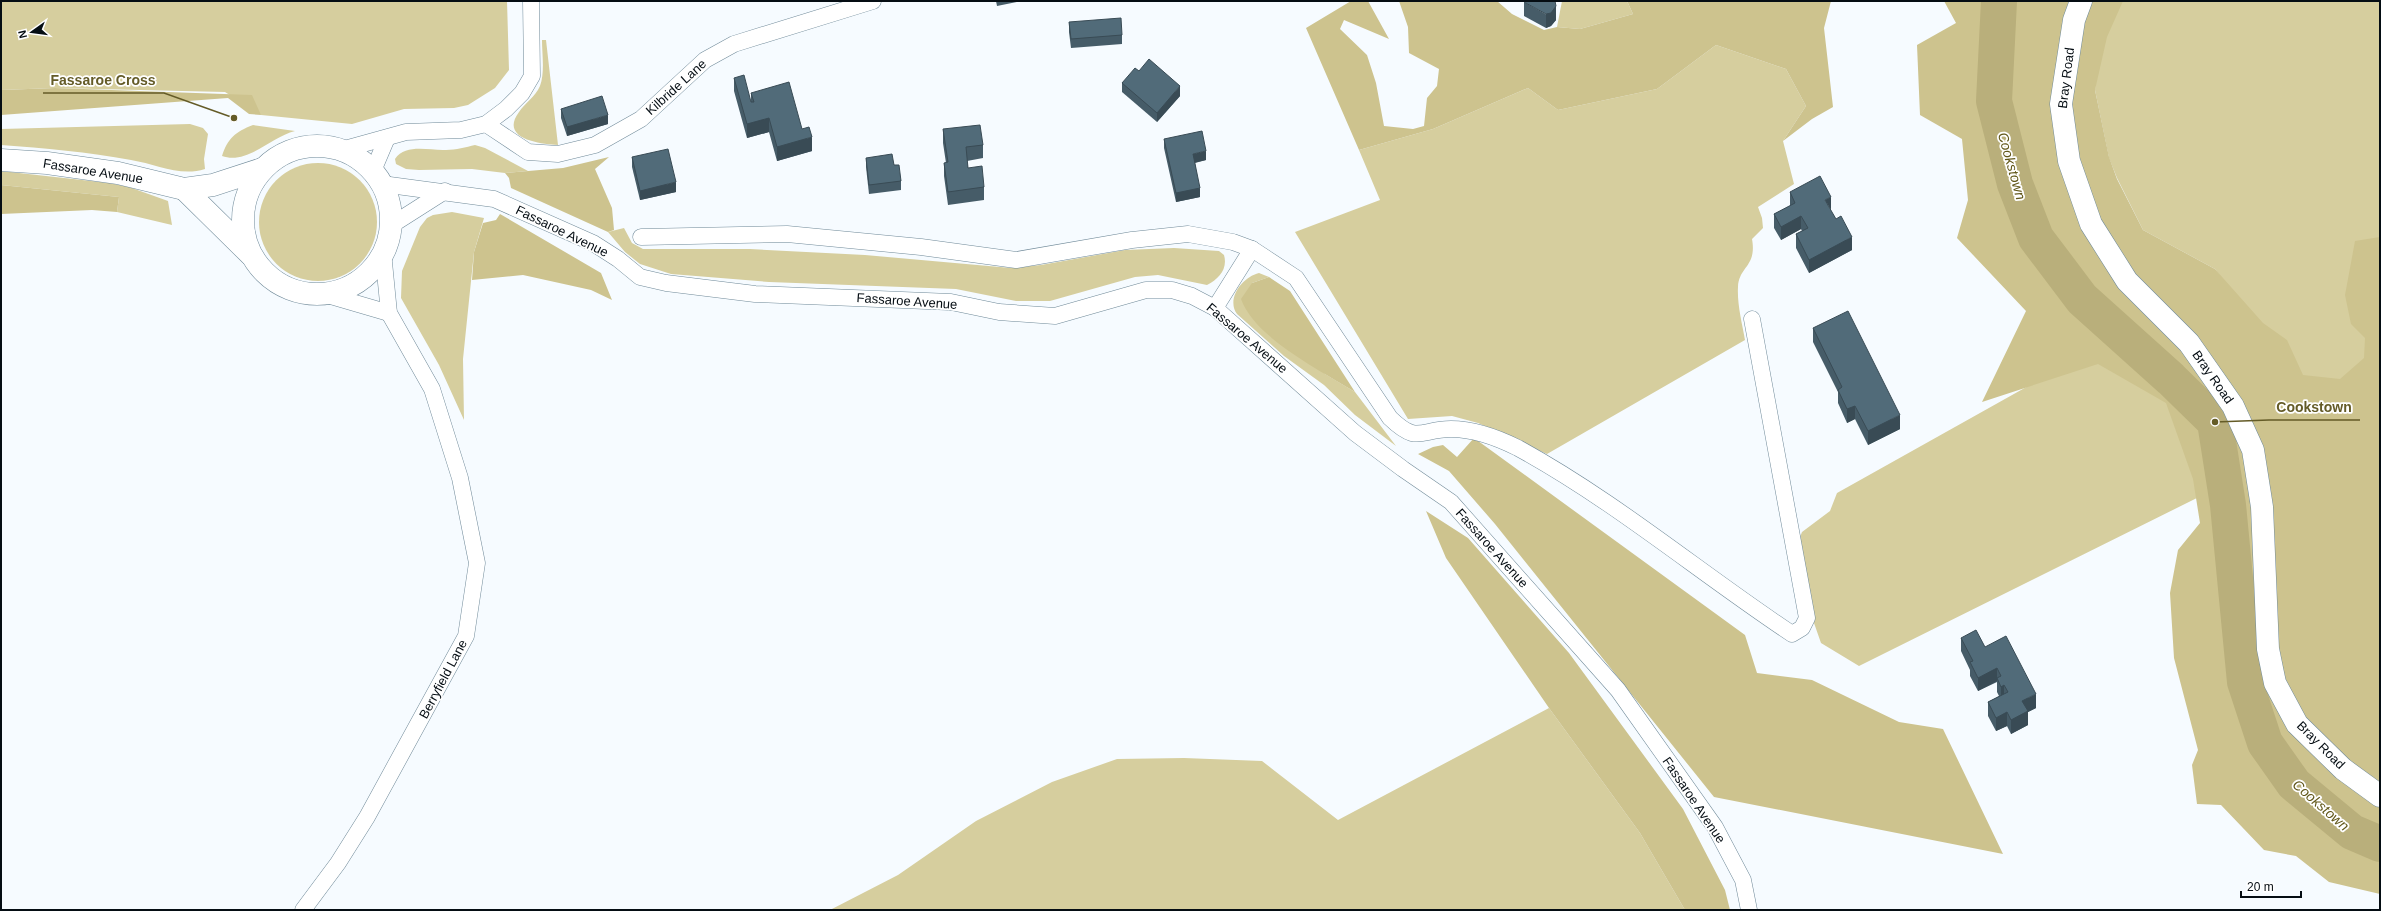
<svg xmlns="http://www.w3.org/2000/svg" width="2381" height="911" font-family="Arial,sans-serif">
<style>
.green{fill:#d6ce9e}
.forest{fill:#cdc38e}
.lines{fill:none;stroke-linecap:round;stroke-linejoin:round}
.river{stroke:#b9af7b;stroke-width:36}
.street-casing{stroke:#708a99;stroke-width:17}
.secondary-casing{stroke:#708a99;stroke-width:23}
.street{stroke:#fff;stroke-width:16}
.secondary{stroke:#fff;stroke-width:22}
.wall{fill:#465c68}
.shaded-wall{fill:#394b55}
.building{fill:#516b79;stroke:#394b55}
.labels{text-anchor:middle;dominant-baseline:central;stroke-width:3.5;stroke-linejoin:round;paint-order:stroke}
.street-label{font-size:13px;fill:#050d13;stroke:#fff}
.water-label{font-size:14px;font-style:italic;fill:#615719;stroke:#fff}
.leader{fill:none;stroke:#645b27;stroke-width:1.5}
.callout-dot{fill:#645b27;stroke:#fff;stroke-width:1.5}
.callout-label{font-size:14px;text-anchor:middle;font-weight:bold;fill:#645b27;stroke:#fff;stroke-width:3.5;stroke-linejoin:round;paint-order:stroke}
</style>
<rect width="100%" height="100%" fill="#f6fbff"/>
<g class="green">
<polygon points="1,1 507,1 509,70 495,88 468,105 454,108 404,109 352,124 261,115 225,92 55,88 1,90"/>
<polygon points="1562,1 1627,1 1633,14 1580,29 1557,27"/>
<polygon points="2113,1 2380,1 2380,365 2310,396 2215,269 2143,230 2117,178 2109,158 2095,90 2098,47"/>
<path d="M542 40H546L558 145C540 144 499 139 519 112 525 103 535 97 540 86 545 72 542 54 542 40Z"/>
<path d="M1716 45 1786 69 1806 106 1783 141 1794 184 1758 207 1762 218 1763 228 1752 239C1757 267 1739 266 1738 287 1737 304 1742 323 1745 340L1547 454 1478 423 1452 416 1408 419 1295 232 1380 200 1359 150 1433 129 1528 88 1558 110 1657 89Z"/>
<path d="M190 124 203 128 208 134 204 159 205 169C180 177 156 164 131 160 88 152 44 148 1 145V129Z"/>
<path d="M253 125 295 131C271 137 247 165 222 156 228 138 235 132 253 125Z"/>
<path d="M475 145 485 148 528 171 505 173 472 169 419 170 406 169 396 164 395 159C406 143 430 151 446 150 456 150 466 147 475 145Z"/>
<circle cx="318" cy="222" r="59"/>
<polygon points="1,171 109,183 129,187 168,201 172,225 117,212 119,197 1,185"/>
<polygon points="452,212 484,218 474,252 463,359 464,420 439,365 401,298 402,271 420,227 427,218 433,215"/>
<path d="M624 228 632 243 643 249H750L865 255 1011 268 1041 265 1125 250 1174 248 1219 251 1224 255C1228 269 1219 279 1207 285L1158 275 1135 277 1050 301H1016L956 289 769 282 671 274 640 264 625 252 608 232Z"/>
<path d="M1259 273 1269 277 1252 283 1325 374 1355 392 1396 446 1355 415 1324 385 1284 356 1237 314C1226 299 1242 277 1259 273Z"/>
<polygon points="2089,352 2175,394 2209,492 1859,666 1821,643 1814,623 1798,542 1802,532 1830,511 1837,493"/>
<polygon points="1549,708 1640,833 1685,910 830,910 898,875 976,821 1052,782 1117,759 1184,758 1262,761 1338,820"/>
</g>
<g class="forest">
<polygon points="1351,1 1368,1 1389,39 1344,20 1340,29 1367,55 1376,83 1384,126 1413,129 1424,126 1427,98 1437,86 1439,69 1409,53 1408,27 1399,1 1497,1 1512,14 1544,30 1557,27 1580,29 1633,14 1627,1 1831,1 1824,28 1833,107 1812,119 1783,141 1806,106 1786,69 1716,45 1657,89 1558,110 1528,88 1433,129 1359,150 1306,28"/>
<polygon points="1944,1 2123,1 2107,37 2095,90 2109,157 2117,179 2143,230 2215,269 2263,323 2287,340 2303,375 2340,379 2364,358 2365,338 2351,324 2345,295 2355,241 2380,237 2380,894 2329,882 2296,856 2264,850 2221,805 2197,804 2192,765 2198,750 2174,658 2170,593 2178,550 2200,523 2193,479 2166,403 2098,364 1982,402 2026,311 1957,238 1968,200 1962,139 1920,115 1917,45 1956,23"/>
<polygon points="55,88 252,95 261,115 249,114 228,98 1,115 1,90"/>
<polygon points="609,157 595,169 612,208 614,230 608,232 511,188 509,178 505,173 563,168"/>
<polygon points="1,185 119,197 117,212 92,210 1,214"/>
<polygon points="500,214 601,273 612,300 591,290 523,275 472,280 474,252 483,223 496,220"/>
<path d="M1269 277 1290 291 1355 392C1320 370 1255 338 1241 299L1252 283Z"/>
<polygon points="1474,438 1745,635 1757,673 1812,680 1899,722 1943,729 2003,854 1714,797 1495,524 1449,471 1418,454 1433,447 1443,445 1457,457"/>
<polygon points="1426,511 1468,538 1569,653 1683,809 1725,890 1730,910 1685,910 1640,833 1549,708 1446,558"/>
</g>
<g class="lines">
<polyline class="river" points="1999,1 1994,101 2015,184 2036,238 2082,299 2171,379 2215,422 2228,505 2245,682 2265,743 2294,784 2352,832 2380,844"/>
<g class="street-casing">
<g id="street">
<polyline points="486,124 528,152 558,154 595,145 641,119 705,60 734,44 873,1"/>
<polyline points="341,150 406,132 461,130 486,124 506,109 522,93 532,76 531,1"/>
<polyline points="373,171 387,138"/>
<polyline points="382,184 494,199 593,243 618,259 640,277 666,283 755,294 951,302 999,312 1055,316 1146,290 1172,290 1192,296 1215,308 1355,433 1403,469 1451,502 1618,690 1715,827 1743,880 1749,910"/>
<polyline points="390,226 445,191"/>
<path d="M641 237 787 234 921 247 1016 260 1132 240 1188 234 1233 242 1252 249 1296 278 1390 418C1418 445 1420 429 1451 429 1474 429 1498 438 1518 448 1615 501 1700 573 1792 634L1802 628 1807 618 1752 319"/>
<polyline points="324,294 389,313"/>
<polyline points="1215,308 1252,249"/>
<polyline points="303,910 338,863 367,817 466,636 477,563 460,478 432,389 389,313 383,252"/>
</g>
</g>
<g class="secondary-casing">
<g id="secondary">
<polyline points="2081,1 2074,20 2061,104 2069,161 2091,224 2127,281 2189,343 2233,406 2253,450 2262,507 2268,649 2275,683 2297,724 2343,769 2380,796"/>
<circle cx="317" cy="220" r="74"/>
<polyline points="1,160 47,163 118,173 184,189 213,185 262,169"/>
<polyline points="184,189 250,254"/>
</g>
</g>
<use href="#street" class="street"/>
<use href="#secondary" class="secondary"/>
</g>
<g class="wall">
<polygon points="996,1 1022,1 997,6"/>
<polygon points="1524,2 1556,20 1551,26 1546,28 1524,16"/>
<polygon points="1069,22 1122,35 1122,44 1071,48 1069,32"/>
<polygon points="1139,71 1180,96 1157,122 1122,92 1122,83"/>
<polygon points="734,78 751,102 751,93 802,129 812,151 777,161 769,132 747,138 734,91"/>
<polygon points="561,109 608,124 567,136 561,118"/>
<polygon points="943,129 983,145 983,158 967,161 968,168 984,187 984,200 948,205 944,176 944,163 946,163 943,143"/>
<polygon points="1164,139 1206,160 1195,163 1200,197 1176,202 1164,148"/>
<polygon points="632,157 676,192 640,200 632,167"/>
<polygon points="866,158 894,165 901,181 901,190 869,194 866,167"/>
<polygon points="1790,192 1831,211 1852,250 1809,273 1796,248 1796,234 1802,231 1801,229 1781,240 1774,228 1774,214 1790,206"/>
<polygon points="1813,328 1900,429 1868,445 1855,419 1847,423 1838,403 1838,392 1813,342"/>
<polygon points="1961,638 1985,647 2036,708 2028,712 2028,725 2011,734 2007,726 1996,731 1988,716 1988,702 1999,696 1997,692 1997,682 1978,691 1970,676 1970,670 1961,651"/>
</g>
<g class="shaded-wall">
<polygon points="1556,6 1556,20 1551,26 1546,28 1546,14"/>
<polygon points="1180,86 1180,96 1157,122 1157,113"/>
<polygon points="608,115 608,124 567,136 567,127"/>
<polygon points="769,118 769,132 747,138 747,124"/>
<polygon points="812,137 812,151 777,161 777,147"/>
<polygon points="1206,151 1206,160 1193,163 1193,154"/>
<polygon points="676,182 676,192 640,200 640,191"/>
<polygon points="1200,188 1200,197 1176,202 1176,193"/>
<polygon points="1831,197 1831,210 1825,200"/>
<polygon points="1801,216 1801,229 1781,240 1781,227"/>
<polygon points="1852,237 1852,250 1809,273 1809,260"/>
<polygon points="1855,406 1855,419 1847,423 1847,409"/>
<polygon points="1900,415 1900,429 1868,445 1868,431"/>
<polygon points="1997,668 1997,681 1978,691 1978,678"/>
<polygon points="2004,685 2004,699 2001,700 2001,687"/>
<polygon points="2036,694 2036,708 2028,712 2028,725 2011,734 2011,720 2022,701"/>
<polygon points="2007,712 2007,726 1996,731 1996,718"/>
</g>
<g class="building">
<polygon points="1525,1 1555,1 1556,6 1551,13 1546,14 1524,2"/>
<polygon points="1121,18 1122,35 1071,39 1069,22"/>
<polygon points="1149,59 1180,86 1157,113 1122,83 1135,68 1139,71"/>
<polygon points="744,75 751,102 754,102 751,93 789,82 802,129 809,127 812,137 777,147 769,118 747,124 734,78"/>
<polygon points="602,96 608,115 567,127 561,109"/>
<polygon points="980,125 983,145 966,147 968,168 982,166 984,187 948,192 944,163 948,162 943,129"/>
<polygon points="1202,131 1206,151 1193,154 1200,188 1176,193 1164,139"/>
<polygon points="668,149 676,182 640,191 632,157"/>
<polygon points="892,154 894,165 899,165 901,181 869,185 866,158"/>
<polygon points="1820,176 1831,197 1825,200 1836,219 1841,216 1852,237 1809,260 1796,234 1808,228 1801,216 1781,227 1774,214 1795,203 1790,192"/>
<polygon points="1848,311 1900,415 1868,431 1855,406 1847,409 1838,390 1842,387 1813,328"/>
<polygon points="1976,630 1985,647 2006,636 2036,694 2022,701 2028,711 2011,720 2007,712 1996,718 1988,702 2008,692 2004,685 2001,687 1997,678 2001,676 1997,668 1978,678 1970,662 1973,661 1961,638"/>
</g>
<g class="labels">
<g class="street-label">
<text transform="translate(2066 78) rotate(-83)">Bray Road</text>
<text transform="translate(676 87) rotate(-42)">Kilbride Lane</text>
<text transform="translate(93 171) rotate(9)">Fassaroe Avenue</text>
<text transform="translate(562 231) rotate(26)">Fassaroe Avenue</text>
<text transform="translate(907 301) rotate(4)">Fassaroe Avenue</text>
<text transform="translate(1247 338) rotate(40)">Fassaroe Avenue</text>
<text transform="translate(2213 377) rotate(55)">Bray Road</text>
<text transform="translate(1492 548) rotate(48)">Fassaroe Avenue</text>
<text transform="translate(443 679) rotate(-62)">Berryfield Lane</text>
<text transform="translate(2321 745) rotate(45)">Bray Road</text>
<text transform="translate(1694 800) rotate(56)">Fassaroe Avenue</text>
</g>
<g class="water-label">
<text transform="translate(2012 166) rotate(74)">Cookstown</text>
<text transform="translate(2321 805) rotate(41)">Cookstown</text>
</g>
</g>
<path class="leader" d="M234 118L164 93H43M2215 422L2269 420H2360"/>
<g class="callout-dot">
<circle cx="234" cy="118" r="4"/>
<circle cx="2215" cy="422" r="4"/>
</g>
<g class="callout-label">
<text x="103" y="85">Fassaroe Cross</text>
<text x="2314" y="412">Cookstown</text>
</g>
<rect width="2381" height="911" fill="none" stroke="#050d13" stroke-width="4"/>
<g transform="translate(32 32) rotate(256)" stroke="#ffffff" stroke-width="3" paint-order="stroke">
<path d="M0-3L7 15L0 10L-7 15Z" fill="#050d13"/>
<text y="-6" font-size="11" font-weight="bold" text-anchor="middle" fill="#050d13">N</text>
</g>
<path d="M2241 891v6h60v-6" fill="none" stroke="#050d13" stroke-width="2"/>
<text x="2247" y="891" font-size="12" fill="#050d13" stroke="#ffffff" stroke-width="3" paint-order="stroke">20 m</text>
</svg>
